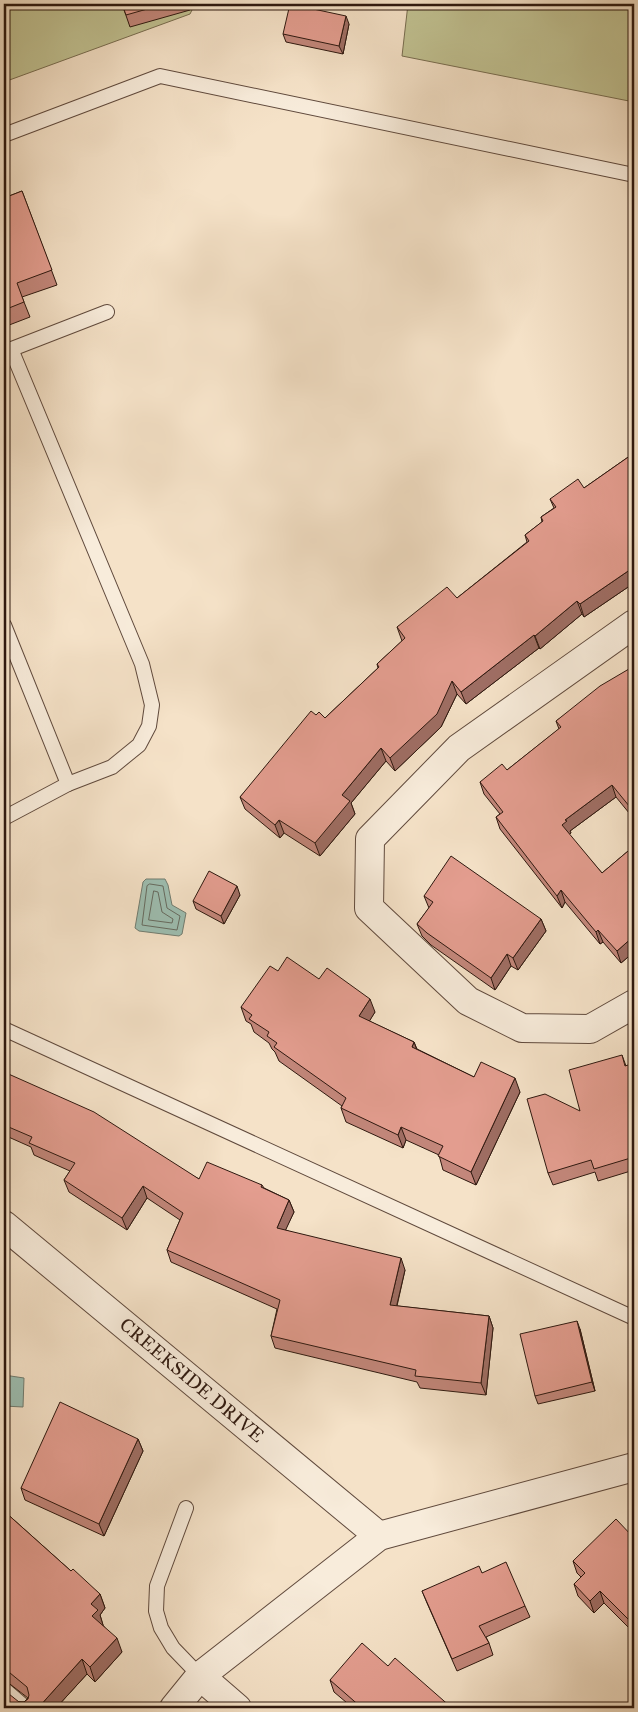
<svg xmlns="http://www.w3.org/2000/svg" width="638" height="1712" font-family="'IM FELL Great Primer',serif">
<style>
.green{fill:#c1c292;stroke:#786d50}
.water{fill:#9dbeb1;stroke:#717c70}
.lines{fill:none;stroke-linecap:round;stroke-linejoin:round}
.shore{stroke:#666b60;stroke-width:1}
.service-casing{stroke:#604a3d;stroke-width:16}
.minor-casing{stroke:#604a3d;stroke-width:30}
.service{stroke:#f8ecdb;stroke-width:14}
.minor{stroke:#f8ecdb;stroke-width:28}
.wall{fill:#c3877b;stroke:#2e180f}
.shaded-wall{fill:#9f6e64;stroke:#2e180f}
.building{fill:#e39d8f;stroke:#2e180f}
.labels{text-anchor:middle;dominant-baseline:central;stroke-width:4.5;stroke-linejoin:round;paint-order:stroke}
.street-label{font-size:19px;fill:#2e180f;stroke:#f8ecdb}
</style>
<rect width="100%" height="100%" fill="#f5e2c8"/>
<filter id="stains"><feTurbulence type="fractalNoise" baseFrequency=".004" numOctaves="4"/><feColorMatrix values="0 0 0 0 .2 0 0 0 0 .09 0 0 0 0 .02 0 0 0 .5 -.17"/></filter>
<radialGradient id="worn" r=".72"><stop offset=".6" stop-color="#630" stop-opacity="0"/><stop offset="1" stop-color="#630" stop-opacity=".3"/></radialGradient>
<g class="green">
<polygon points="4,4 195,4 190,14 4,82"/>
<polygon points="408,4 634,4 634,102 402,56"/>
</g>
<g class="water">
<polygon points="146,879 165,879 168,885 172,905 186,913 182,934 179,936 139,931 135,928 143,882"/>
<polygon points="4,1375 24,1378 23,1407 4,1406"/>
</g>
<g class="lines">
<g class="shore">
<polygon points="150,884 163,886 167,908 180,916 177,930 142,925 147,886"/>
<polygon points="154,891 158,892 162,912 173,919 172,923 149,920"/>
</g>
<g class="service-casing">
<g id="service">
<polyline points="4,135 160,76 634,175"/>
<polyline points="4,352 107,312"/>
<polyline points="4,625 68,784"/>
<polyline points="4,818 68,784 112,767 139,745 149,726 152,705 142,664 11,349"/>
<polyline points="4,1029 634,1318"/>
<polyline points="186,1508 157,1586 156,1611 161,1628 173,1648 200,1676"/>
<polyline points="4,1689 26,1708"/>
</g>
</g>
<g class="minor-casing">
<g id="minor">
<polyline points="634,624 459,748 370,839 369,908 468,1001 522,1028 590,1029 634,1004"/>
<polyline points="4,1225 379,1536"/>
<polyline points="200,1676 237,1708"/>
<polyline points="174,1708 200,1676 379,1536 634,1467"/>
</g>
</g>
<use href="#service" class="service"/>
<use href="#minor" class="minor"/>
</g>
<g class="wall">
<polygon points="122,4 192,4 190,10 130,27"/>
<polygon points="349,24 343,54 286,42 283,34"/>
<polygon points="22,191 57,285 22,297 30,317 4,327 4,198"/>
<polygon points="634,453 634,583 584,617 582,614 540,649 539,648 466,704 457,694 441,727 395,771 386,761 351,803 355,814 320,856 284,833 280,838 245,809 240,797 316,715 325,718 378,668 377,664 402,641 397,627 457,598 527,542 525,535 542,522 541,517 554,508 550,499 584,488"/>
<polygon points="634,666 634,819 616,797 570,831 571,833 569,835 602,873 634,846 634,952 621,963 603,942 600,944 565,902 562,908 500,829 496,817 500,814 484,794 480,782 507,770 559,729 556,721"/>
<polygon points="240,895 224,924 196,909 193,901"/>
<polygon points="424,896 541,919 546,931 518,970 511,966 495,990 431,945 422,936 417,924 429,908"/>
<polygon points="319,979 375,1012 369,1021 414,1042 417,1049 474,1077 520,1092 476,1185 443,1170 439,1155 406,1140 403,1148 346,1122 341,1108 342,1106 279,1061 275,1052 272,1049 269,1043 254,1032 251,1024 246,1021 241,1007"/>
<polygon points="622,1055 626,1066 634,1063 634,1170 598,1181 595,1172 553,1185 548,1173 580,1111"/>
<polygon points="4,1072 199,1179 262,1185 264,1188 289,1200 294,1212 285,1230 405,1270 397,1306 489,1316 493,1328 486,1395 420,1388 417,1382 275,1348 271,1336 277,1309 171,1262 167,1250 180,1220 147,1198 127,1230 69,1192 64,1180 70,1171 34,1155 31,1147 4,1135"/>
<polygon points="580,1329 595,1391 538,1404 535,1396"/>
<polygon points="138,1439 143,1451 104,1536 25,1500 21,1488"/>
<polygon points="4,1511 71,1571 100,1594 105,1608 100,1615 103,1625 122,1652 95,1682 87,1674 56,1708 19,1702 24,1702 28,1698 6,1681 4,1681"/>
<polygon points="634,1538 634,1633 604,1603 594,1613 578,1596 574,1584 581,1577 577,1573 573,1561"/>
<polygon points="482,1573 525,1606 530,1617 486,1637 489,1643 493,1655 457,1671 427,1603 422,1591"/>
<polygon points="388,1666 452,1708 353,1708 334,1692 330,1680"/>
</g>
<g class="shaded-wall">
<polygon points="187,4 192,4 190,10"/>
<polygon points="346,16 349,24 343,54 339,46"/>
<polygon points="634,567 634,583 584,617 580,604"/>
<polygon points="577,601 582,614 540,649 535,636"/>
<polygon points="534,635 539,648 466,704 461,692"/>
<polygon points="452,681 457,694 441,727 395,771 390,758"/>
<polygon points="381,748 386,761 351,803 355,814 320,856 315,843 342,795"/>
<polygon points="612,785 616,797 570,831 571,833 566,837 562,825 565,820"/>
<polygon points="279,820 284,833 280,838 275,825"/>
<polygon points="237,886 240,895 224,924 221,916"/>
<polygon points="561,890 565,902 562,908 557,896"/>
<polygon points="541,919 546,931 518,970 513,958"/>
<polygon points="598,930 603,942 600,944 596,932"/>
<polygon points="634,936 634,952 621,963 617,951"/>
<polygon points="507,954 511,966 495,990 491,978"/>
<polygon points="370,999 375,1012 364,1030 359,1016"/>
<polygon points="414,1042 419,1056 412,1047"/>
<polygon points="515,1078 520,1092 476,1185 471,1172"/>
<polygon points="401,1127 406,1140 403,1148 398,1135"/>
<polygon points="143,1186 147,1198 127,1230 122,1218"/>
<polygon points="289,1200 294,1212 281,1240 277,1228"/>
<polygon points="401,1258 405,1270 394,1317 390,1305"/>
<polygon points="489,1316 493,1328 486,1395 481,1383"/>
<polygon points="577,1321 580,1329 595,1391 592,1382"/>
<polygon points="138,1439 143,1451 104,1536 99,1524"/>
<polygon points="600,1591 604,1603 594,1613 590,1601"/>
<polygon points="100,1594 105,1608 100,1615 103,1625 98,1630 92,1616 91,1604"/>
<polygon points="634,1621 634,1630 632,1623"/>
<polygon points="117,1638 122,1652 95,1682 90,1667"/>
<polygon points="82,1659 87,1674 56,1708 38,1708"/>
</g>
<g class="building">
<polygon points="122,4 165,4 126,15"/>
<polygon points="290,4 346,16 339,46 283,34"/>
<polygon points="22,191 52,270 17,283 24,302 4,310 4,198"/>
<polygon points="634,453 634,567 580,604 577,601 535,636 534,635 461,692 452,681 437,714 390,758 381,748 342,795 350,801 315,843 279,820 275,825 240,797 311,711 316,715 319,712 325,718 379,667 377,664 405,638 397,627 447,587 457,598 529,541 525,535 543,521 541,517 556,507 550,499 578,479 584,488"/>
<polygon points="634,666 634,812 612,785 565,820 567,821 562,825 602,873 634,846 634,936 617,951 598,930 596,932 561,890 557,896 496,817 503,812 480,782 502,764 507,770 561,727 556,721 600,686"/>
<polygon points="451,856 541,919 513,958 507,954 491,978 427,933 417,924 433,902 424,896"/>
<polygon points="209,871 237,886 221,916 193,901"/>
<polygon points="287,957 319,979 327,968 370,999 359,1016 414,1042 412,1047 474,1077 481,1062 515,1078 471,1172 438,1156 443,1146 401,1127 398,1135 341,1108 346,1098 274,1047 277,1043 267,1036 269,1032 249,1019 252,1015 241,1007 270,966 278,971"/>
<polygon points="622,1055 625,1066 634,1063 634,1157 594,1169 591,1160 548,1173 527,1099 545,1094 580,1111 569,1070"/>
<polygon points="4,1072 94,1112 199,1179 207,1162 262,1185 261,1187 289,1200 277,1228 401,1258 390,1305 489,1316 481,1383 415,1376 416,1370 271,1336 280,1300 167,1250 183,1213 143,1186 122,1218 64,1180 75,1163 29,1143 32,1137 4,1125"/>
<polygon points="577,1321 592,1382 535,1396 520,1334"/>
<polygon points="60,1402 138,1439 99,1524 21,1488"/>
<polygon points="4,1511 71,1571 73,1569 100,1594 91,1604 98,1610 92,1616 117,1638 90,1667 82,1659 38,1708 4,1708 4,1690 19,1702 24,1702 28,1699 29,1695 27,1687 4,1668"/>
<polygon points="616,1519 634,1538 634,1621 632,1623 600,1591 590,1601 574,1584 585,1573 573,1561"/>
<polygon points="506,1562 525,1606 479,1626 489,1643 452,1659 422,1591 479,1566 482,1573"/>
<polygon points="362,1643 388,1666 395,1658 452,1708 362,1708 330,1680"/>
</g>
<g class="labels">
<g class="street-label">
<text transform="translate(192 1380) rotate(40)">CREEKSIDE DRIVE</text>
</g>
</g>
<rect width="638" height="1712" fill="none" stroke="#f5e2c8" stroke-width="20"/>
<rect x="5" y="5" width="628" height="1702" fill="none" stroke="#2e180f" stroke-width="2.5"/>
<rect x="10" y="10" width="618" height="1692" fill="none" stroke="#2e180f"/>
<rect width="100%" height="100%" filter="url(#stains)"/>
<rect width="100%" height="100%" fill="url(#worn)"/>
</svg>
